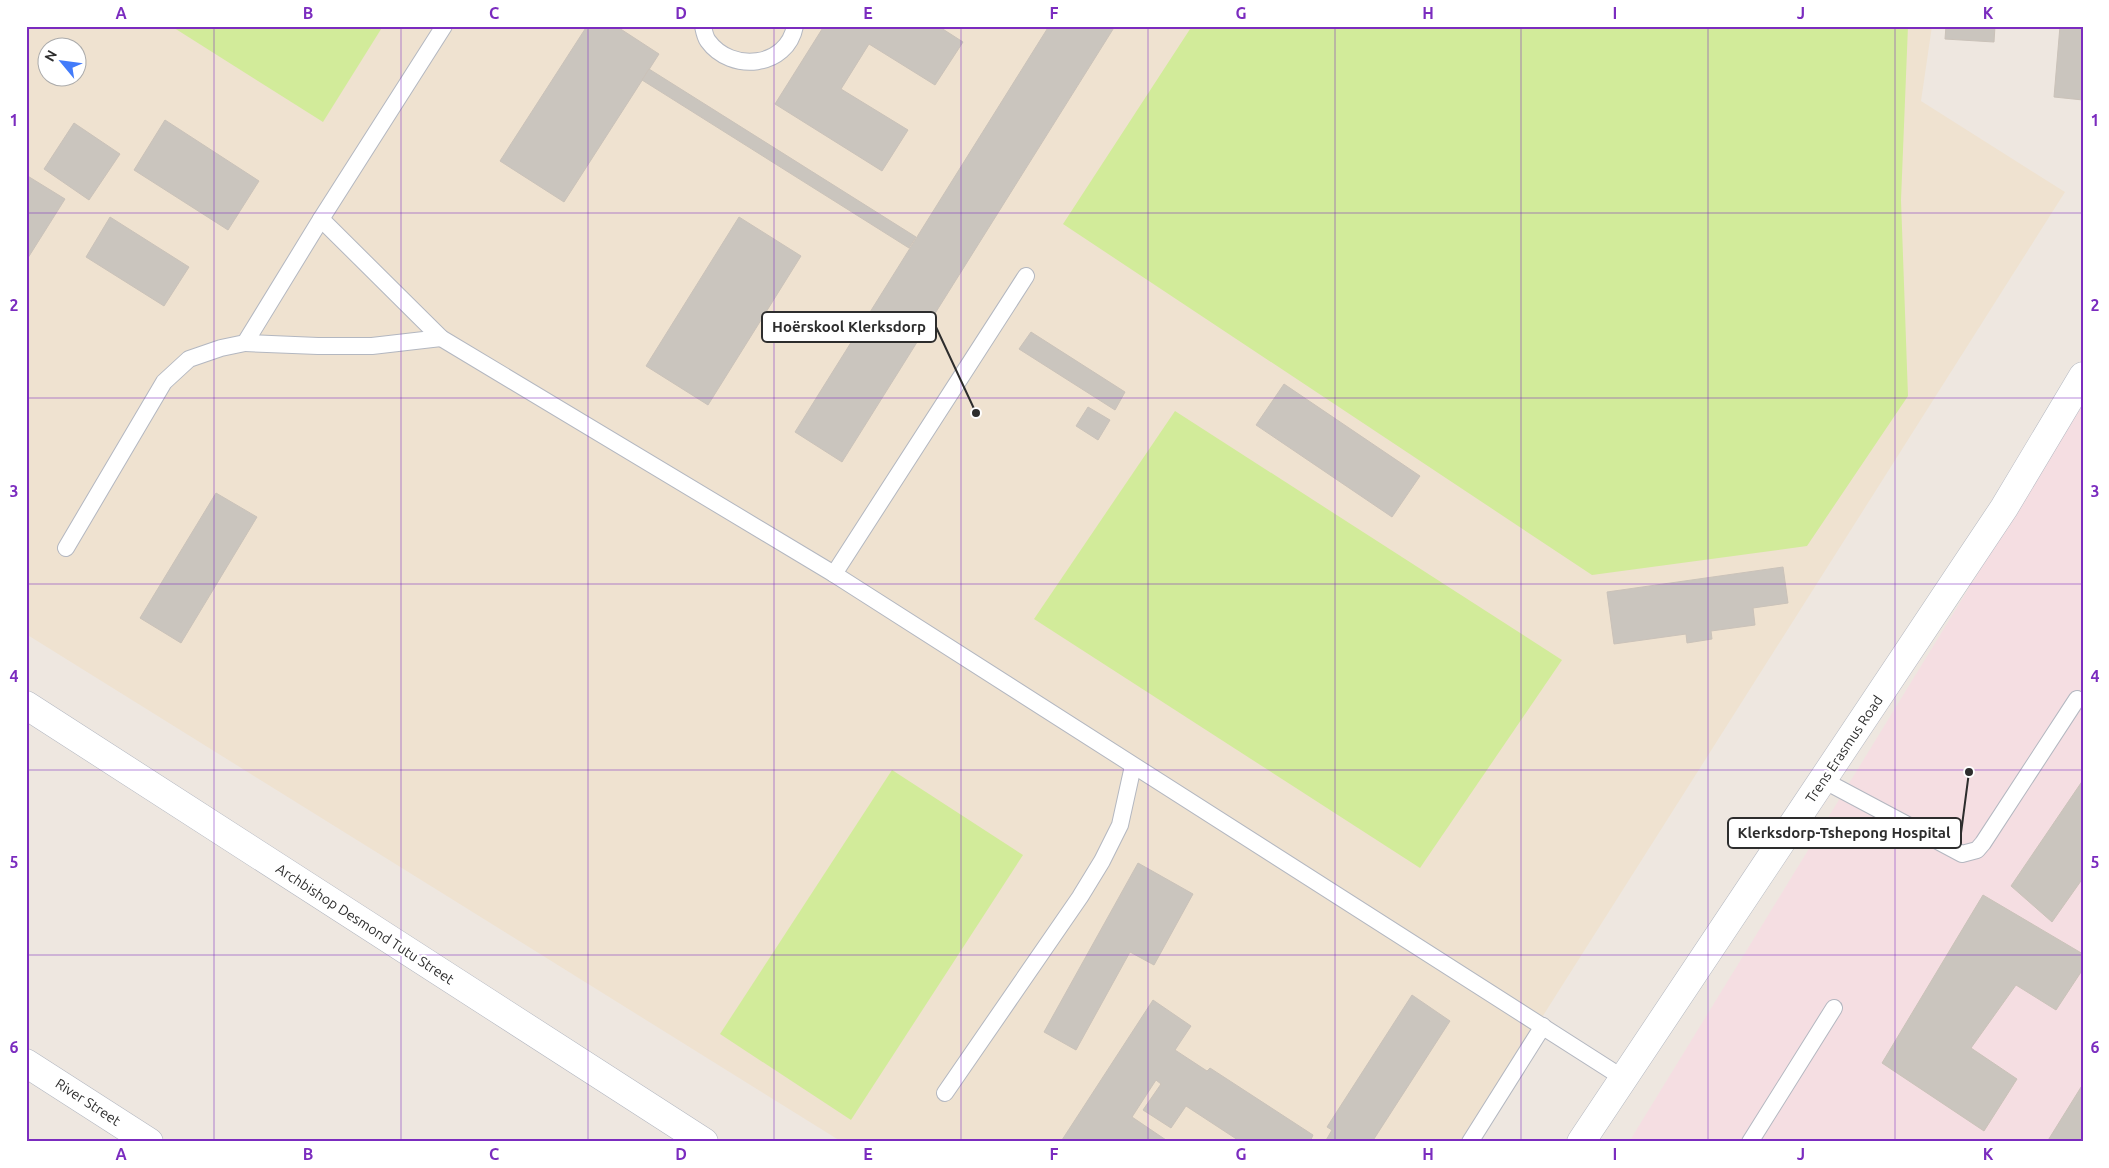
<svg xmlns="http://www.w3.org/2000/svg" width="2109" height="1168" font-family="Ubuntu,sans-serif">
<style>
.education{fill:#efe2d0;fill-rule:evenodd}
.medical{fill:#f5dee2}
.pitch{fill:#d2eb9a}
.building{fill:#cac5be;stroke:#cac2b9}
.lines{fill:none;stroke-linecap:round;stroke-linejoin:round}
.lane-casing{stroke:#b3b7c0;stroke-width:18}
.street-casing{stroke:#b3b7c0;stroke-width:29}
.secondary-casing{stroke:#b3b7c0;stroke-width:29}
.lane{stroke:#fff;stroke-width:16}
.street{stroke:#fff;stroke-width:28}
.secondary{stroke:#fff;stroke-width:28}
.grid{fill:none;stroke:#7b2cbf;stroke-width:1;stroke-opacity:0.55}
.labels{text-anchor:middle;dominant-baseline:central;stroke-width:4.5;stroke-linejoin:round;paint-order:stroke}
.street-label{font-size:14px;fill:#2d2d2d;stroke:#fff}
.leader{fill:none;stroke:#2d2d2d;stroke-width:2}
.callout-dot{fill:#2d2d2d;stroke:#fff;stroke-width:2}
.callout{fill:#fff;stroke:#2d2d2d;stroke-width:2}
.callout-label{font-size:15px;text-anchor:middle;font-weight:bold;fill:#2d2d2d}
.neatline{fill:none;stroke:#7b2cbf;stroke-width:2}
.grid-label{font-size:16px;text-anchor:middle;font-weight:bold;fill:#7b2cbf}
</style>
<rect width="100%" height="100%" fill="#eee7e0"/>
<path class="education" d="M26 26H1932L1921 101 2065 192 1463 1142H842L26 634ZM48 48H78V78H48Z"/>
<polygon class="medical" points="2083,402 2083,1142 1629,1142"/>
<g class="pitch">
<polygon points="171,26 383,26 323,122"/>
<polygon points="1192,26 1908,26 1901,200 1908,396 1807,546 1592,575 1063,224"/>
<polygon points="1175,411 1562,660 1420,868 1034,619"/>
<polygon points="892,770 1023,855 851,1120 720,1034"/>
</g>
<g class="building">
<polygon points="587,26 616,26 659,54 564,202 500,161"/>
<polygon points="824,26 938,26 963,42 935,85 869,44 841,89 908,130 882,171 775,104"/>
<polygon points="1049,26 1115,26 842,462 795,432"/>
<polygon points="1946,26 1995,26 1994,42 1945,39"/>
<polygon points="2060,26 2083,26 2083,100 2054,97"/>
<polygon points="649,69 916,237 909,248 642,80"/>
<polygon points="165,120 259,181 228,230 134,170"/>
<polygon points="74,123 120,154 89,200 44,169"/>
<polygon points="26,175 65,199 26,261"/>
<polygon points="110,217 189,267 164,306 86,257"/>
<polygon points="739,217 801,256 708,405 646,366"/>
<polygon points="1031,332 1125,392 1115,410 1019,349"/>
<polygon points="1284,384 1420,476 1392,517 1256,425"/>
<polygon points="1088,407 1110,420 1098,440 1076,426"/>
<polygon points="216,493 257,517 181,643 140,618"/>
<polygon points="1783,567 1788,603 1753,608 1755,625 1711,631 1712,639 1687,643 1686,634 1614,644 1607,592"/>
<polygon points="2083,780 2083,878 2052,922 2011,886"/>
<polygon points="1138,863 1193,894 1154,965 1130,952 1076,1050 1044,1032"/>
<polygon points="1983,895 2083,954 2083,969 2056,1010 2016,985 1971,1048 2017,1079 1984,1131 1882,1063"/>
<polygon points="1412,995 1450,1021 1372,1142 1325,1142 1332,1130 1327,1127"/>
<polygon points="1153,1000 1191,1026 1175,1050 1207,1071 1210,1068 1313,1135 1310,1142 1241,1142 1186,1106 1171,1128 1143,1110 1161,1084 1156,1080 1132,1117 1169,1142 1065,1142 1062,1140"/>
<polygon points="2083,1084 2083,1142 2047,1142"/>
</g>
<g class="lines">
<g class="lane-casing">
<g id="lane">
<path d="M703 26C704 31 705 37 708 41 731 73 787 68 795 26"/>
<polyline points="321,219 441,338 834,574 1623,1078"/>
<polyline points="245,343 318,346 372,346 441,338"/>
<polyline points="66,548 164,382 189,359 221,348 245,343 321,219 444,26"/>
<polyline points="834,574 1026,276"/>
<polyline points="1823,780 1962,854 1977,850 1983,843 2077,699"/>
<polyline points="945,1093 1080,897 1102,861 1120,825 1133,766"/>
<polyline points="1470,1142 1543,1026"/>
<polyline points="1750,1142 1834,1008"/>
</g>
</g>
<g class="street-casing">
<polyline id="street" points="26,1063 149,1142"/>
</g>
<g class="secondary-casing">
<g id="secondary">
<polyline points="26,705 704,1142"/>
<polyline points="1581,1142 2004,508 2083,376"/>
</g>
</g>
<use href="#lane" class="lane"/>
<use href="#street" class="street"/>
<use href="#secondary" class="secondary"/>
</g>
<path class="grid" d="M214 26V1142M401 26V1142M588 26V1142M774 26V1142M961 26V1142M1148 26V1142M1335 26V1142M1521 26V1142M1708 26V1142M1895 26V1142M26 213H2083M26 398H2083M26 584H2083M26 770H2083M26 955H2083"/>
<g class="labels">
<g class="street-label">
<text transform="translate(1844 749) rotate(-56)">Trens Erasmus Road</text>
<text transform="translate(365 924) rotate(33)">Archbishop Desmond Tutu Street</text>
<text transform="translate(88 1102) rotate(33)">River Street</text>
</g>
</g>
<path class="leader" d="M976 413L936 327M1969 772L1961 833"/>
<g class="callout-dot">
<circle cx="976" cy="413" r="5"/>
<circle cx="1969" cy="772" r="5"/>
</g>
<g class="callout">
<rect x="762" y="312" width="174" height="30" rx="5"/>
<rect x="1728" y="818" width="233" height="30" rx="5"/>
</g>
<g class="callout-label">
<text x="849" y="332">Hoërskool Klerksdorp</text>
<text x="1844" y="838">Klerksdorp-Tshepong Hospital</text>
</g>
<rect width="2109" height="1168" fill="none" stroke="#ffffff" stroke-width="55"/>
<g transform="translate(62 62) rotate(299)"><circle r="24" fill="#ffffff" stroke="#ababab"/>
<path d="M0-4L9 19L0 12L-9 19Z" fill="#427bfa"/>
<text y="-8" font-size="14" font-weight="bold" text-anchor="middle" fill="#2d2d2d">N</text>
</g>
<rect x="28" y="28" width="2054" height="1112" class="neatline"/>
<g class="grid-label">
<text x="121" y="19">A</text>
<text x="308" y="19">B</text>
<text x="494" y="19">C</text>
<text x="681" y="19">D</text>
<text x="868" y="19">E</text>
<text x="1054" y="19">F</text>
<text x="1241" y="19">G</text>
<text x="1428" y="19">H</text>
<text x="1615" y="19">I</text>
<text x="1801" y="19">J</text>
<text x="1988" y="19">K</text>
<text x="14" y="126">1</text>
<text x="2095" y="126">1</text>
<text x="14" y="311">2</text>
<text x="2095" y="311">2</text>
<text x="14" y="497">3</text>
<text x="2095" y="497">3</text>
<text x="14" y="682">4</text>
<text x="2095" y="682">4</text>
<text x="14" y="868">5</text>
<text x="2095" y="868">5</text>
<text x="14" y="1053">6</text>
<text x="2095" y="1053">6</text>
<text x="121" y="1160">A</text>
<text x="308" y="1160">B</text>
<text x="494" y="1160">C</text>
<text x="681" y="1160">D</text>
<text x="868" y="1160">E</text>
<text x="1054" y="1160">F</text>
<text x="1241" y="1160">G</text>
<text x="1428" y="1160">H</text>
<text x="1615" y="1160">I</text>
<text x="1801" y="1160">J</text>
<text x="1988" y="1160">K</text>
</g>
</svg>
